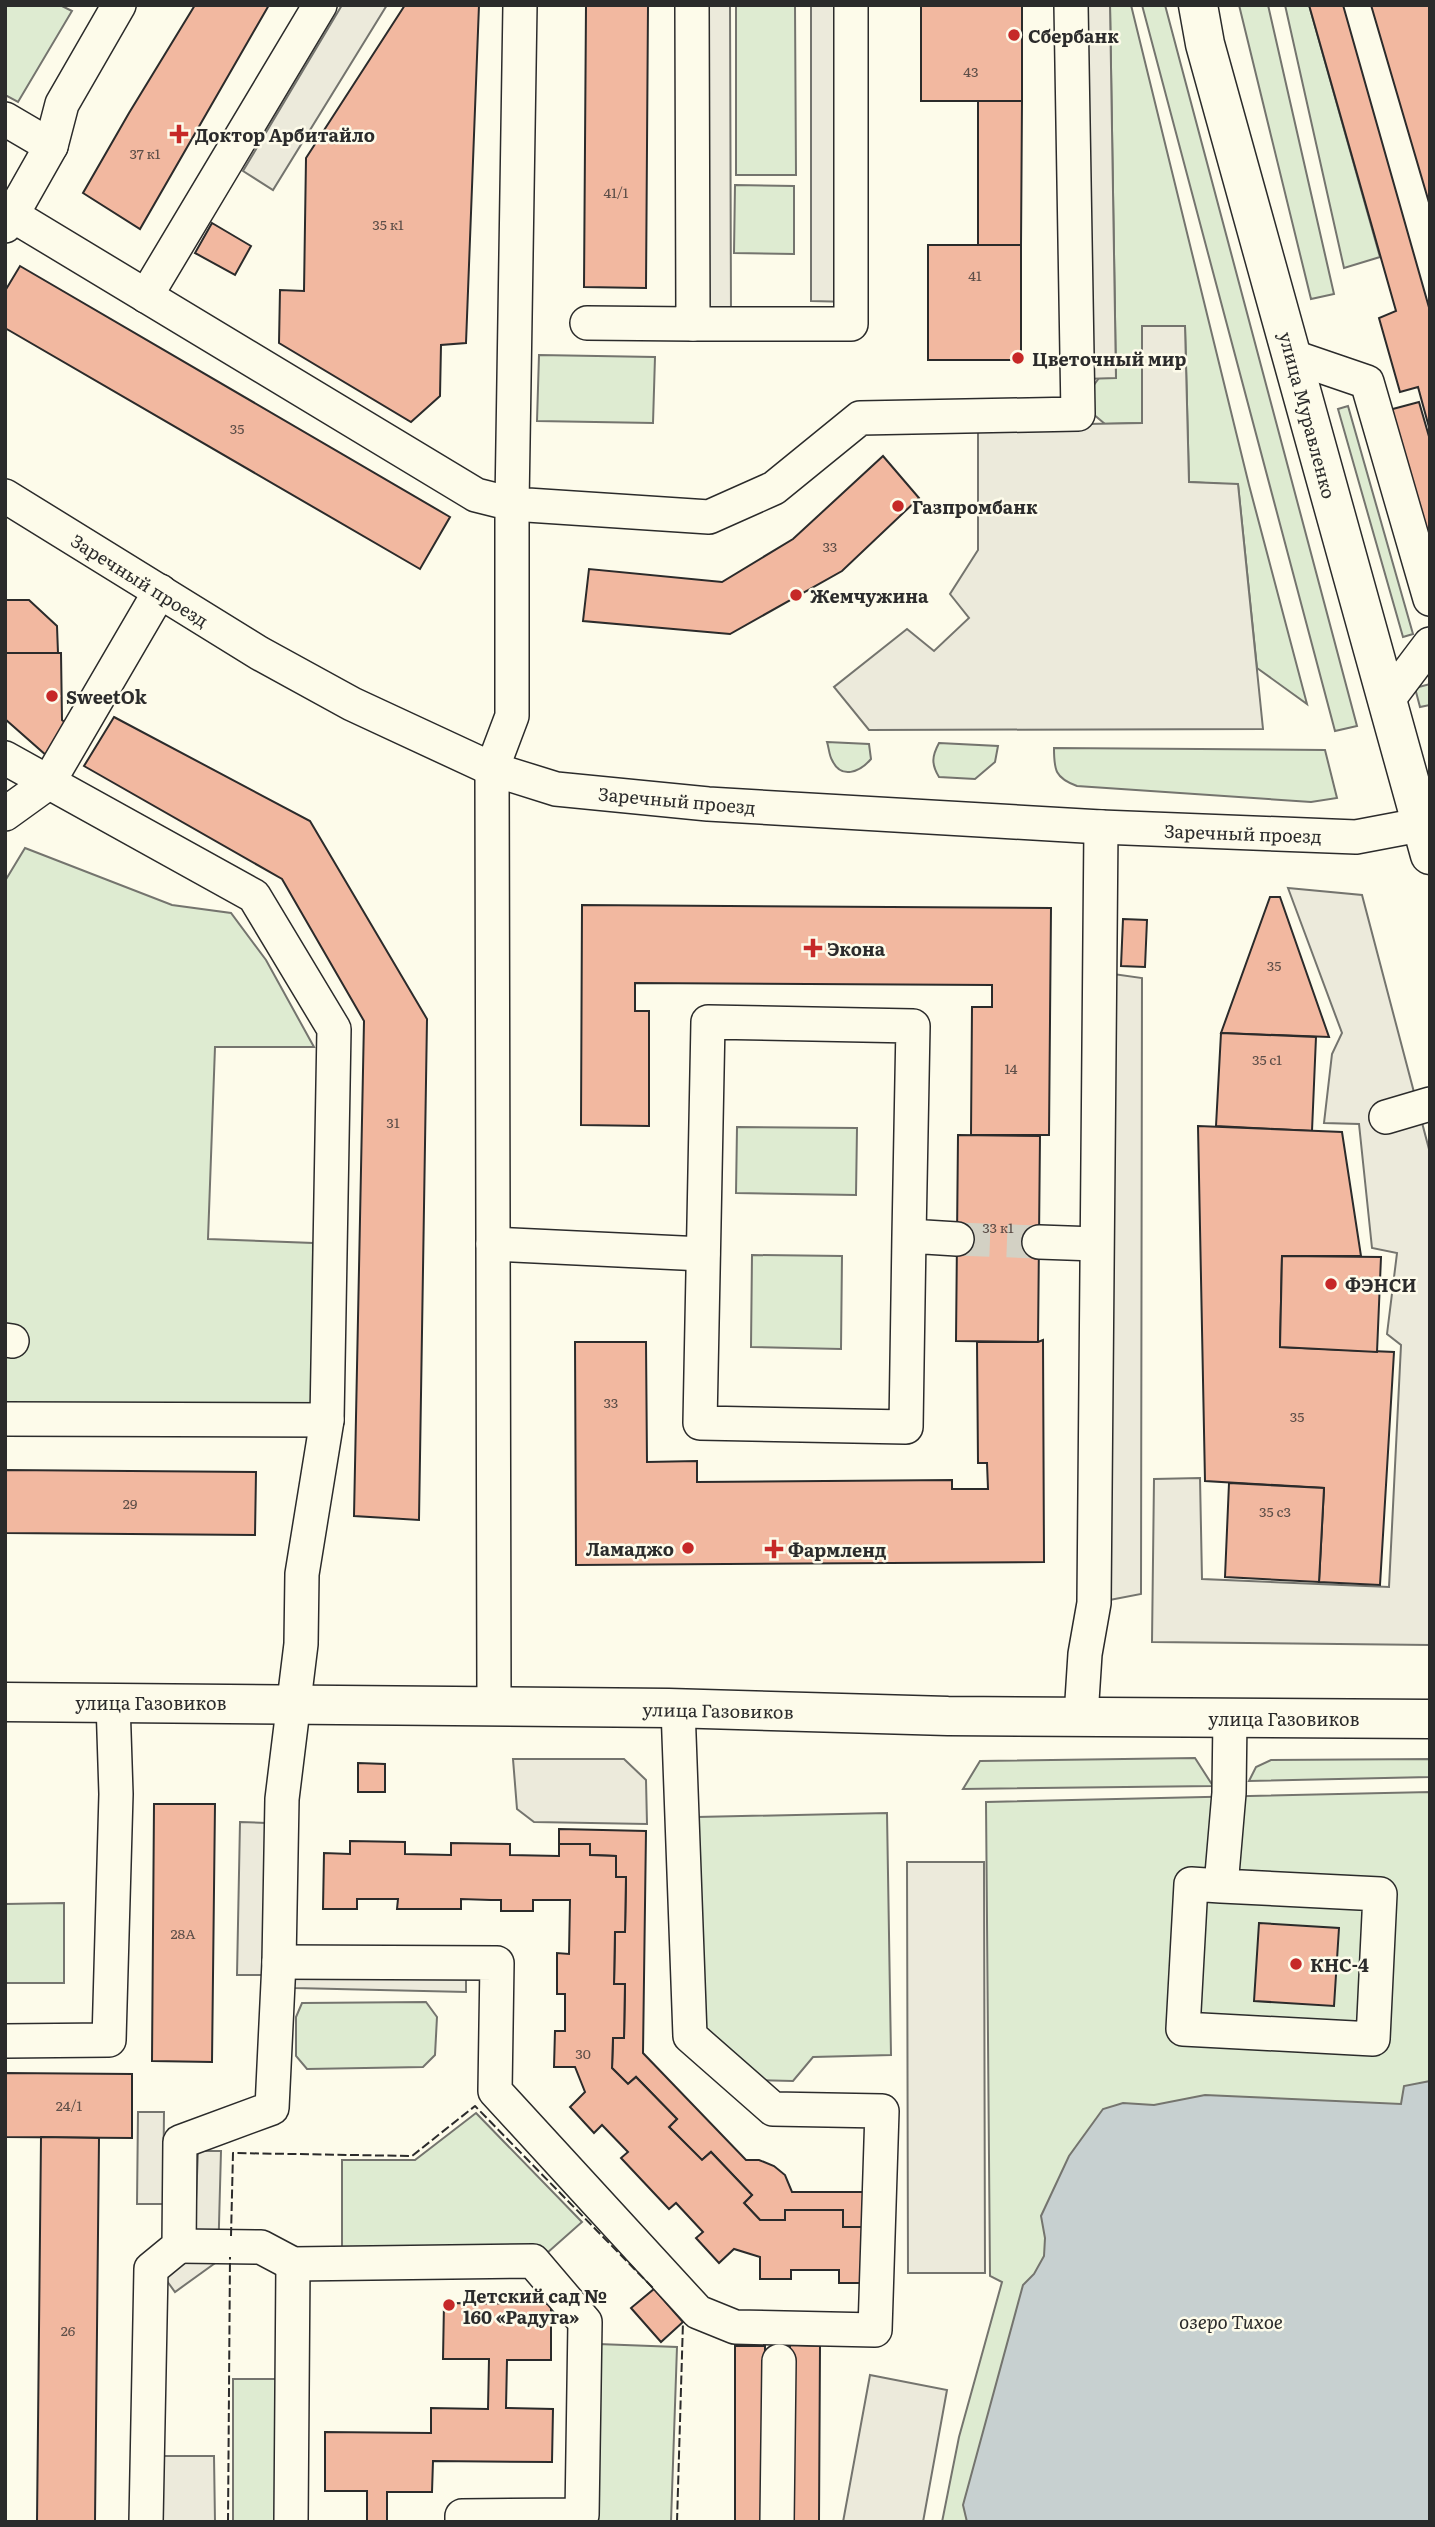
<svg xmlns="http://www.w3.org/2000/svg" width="1435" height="2527" font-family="Literata,serif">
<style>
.green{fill:#deebd1;stroke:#74746e;stroke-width:2}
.parking{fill:#eceadb;stroke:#74746e;stroke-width:2}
.water{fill:#c7d0d0;stroke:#74746e;stroke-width:2}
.building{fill:#f2b8a0;stroke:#2b2b2b;stroke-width:2}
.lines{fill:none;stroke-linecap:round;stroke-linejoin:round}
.minor-tunnel{stroke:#d3d1c4;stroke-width:33;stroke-dasharray:33 17;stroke-linecap:butt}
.minor-casing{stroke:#2b2b2b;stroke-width:36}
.major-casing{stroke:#2b2b2b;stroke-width:41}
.minor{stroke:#fdfbea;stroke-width:33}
.major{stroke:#fdfbea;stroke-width:38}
.fence{stroke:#2b2b2b;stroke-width:2;stroke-dasharray:9 3.5;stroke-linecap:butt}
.poi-dot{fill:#c62828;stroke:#fdfbea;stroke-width:2.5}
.labels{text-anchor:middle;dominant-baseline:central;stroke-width:5;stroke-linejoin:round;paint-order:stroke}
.number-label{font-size:14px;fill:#5d4e48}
.poi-label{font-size:18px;font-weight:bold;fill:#2b2b2b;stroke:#fdfbea;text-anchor:start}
.street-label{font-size:18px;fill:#2b2b2b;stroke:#fdfbea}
.water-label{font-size:19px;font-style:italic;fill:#2b2b2b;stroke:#fdfbea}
</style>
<rect width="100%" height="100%" fill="#fdfbea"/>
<g class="green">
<polygon points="5,5 60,5 72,11 18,102 5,95"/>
<polygon points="736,5 795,5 796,175 736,175"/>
<polygon points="1110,5 1131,5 1249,485 1307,704 1257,668 1238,485 1189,482 1185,326 1142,326 1142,423 1105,424 1086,408 1086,396 1099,378 1116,378"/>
<polygon points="1142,5 1165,5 1357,726 1335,731"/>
<polygon points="1239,5 1268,5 1334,294 1311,299"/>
<polygon points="1285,5 1309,5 1380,257 1344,268"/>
<polygon points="735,185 794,186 794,254 734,253"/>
<polygon points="539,355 655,357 653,423 537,421"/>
<polygon points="1348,406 1413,634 1403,637 1338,409"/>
<polygon points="1430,684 1430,705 1420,707 1415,688"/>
<path d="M827 742 869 744 871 759C860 772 841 780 832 760 829 755 829 748 827 742Z"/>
<path d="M939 743 998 746 995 762 975 779 939 777C931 764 932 756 939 743Z"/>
<path d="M1054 748 1325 750 1337 798 1311 802 1077 786C1055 778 1054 770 1054 748Z"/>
<polygon points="25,848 172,905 231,913 266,960 314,1047 215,1047 208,1239 313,1243 312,1407 5,1406 5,881"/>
<polygon points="737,1127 857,1128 856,1195 736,1193"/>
<polygon points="752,1255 842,1256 841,1349 751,1347"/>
<polygon points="1195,1758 1213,1786 963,1789 980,1761"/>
<polygon points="1430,1759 1430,1777 1249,1781 1256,1767 1271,1760"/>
<polygon points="1430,1792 1430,2522 942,2522 959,2437 1002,2282 990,2276 986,1802"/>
<polygon points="887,1813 891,2055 813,2057 793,2081 752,2080 700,2031 697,1817"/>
<polygon points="64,1903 64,1983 5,1983 5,1904"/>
<polygon points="426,2002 437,2017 435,2055 423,2067 307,2069 296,2056 296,2017 302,2003"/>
<polygon points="476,2113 582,2222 547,2253 342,2252 342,2160 415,2160"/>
<polygon points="598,2344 677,2347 671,2522 592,2522"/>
<polygon points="233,2379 281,2379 280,2522 233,2522"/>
</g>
<g class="parking">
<polygon points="342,5 387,5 273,190 243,171"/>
<polygon points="692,5 730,5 731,314 693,314"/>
<polygon points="811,5 851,5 851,302 811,301"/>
<polygon points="1079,5 1110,5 1116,378 1084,379"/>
<polygon points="1142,326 1185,326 1189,482 1238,484 1263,729 869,730 834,687 907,629 934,651 969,618 950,594 978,550 978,426 1142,423"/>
<polygon points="1288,888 1362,895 1430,1153 1430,1645 1152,1642 1154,1479 1200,1478 1202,1579 1389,1587 1401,1345 1387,1334 1397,1253 1372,1248 1359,1124 1324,1123 1332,1054 1342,1033"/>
<polygon points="1099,972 1142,978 1141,1594 1094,1603"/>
<polygon points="513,1759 624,1759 646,1780 647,1824 534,1822 517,1809"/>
<polygon points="240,1822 266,1823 263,1975 237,1975"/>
<polygon points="907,1862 984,1862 985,2273 908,2273"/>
<polygon points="294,1967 466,1972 466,1992 294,1988"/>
<polygon points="138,2112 164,2112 163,2204 137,2204"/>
<polygon points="198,2151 221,2151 218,2261 175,2292 161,2273 194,2250"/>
<polygon points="870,2375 947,2390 923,2522 843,2522"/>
<polygon points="155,2456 214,2456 215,2522 155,2522"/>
</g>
<polygon class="water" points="1430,2081 1430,2522 967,2522 963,2505 1023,2285 1034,2274 1044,2256 1045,2238 1041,2216 1069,2156 1103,2109 1123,2103 1154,2105 1205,2095 1401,2104 1404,2086"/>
<g class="building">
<polygon points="195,5 269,5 140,229 83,193 129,113"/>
<polygon points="405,5 479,5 466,343 441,345 440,396 411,422 279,343 280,290 304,291 306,158"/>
<polygon points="586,5 648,5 646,288 584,287"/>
<rect x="921" y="5" width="101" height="96"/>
<polygon points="1309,5 1343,5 1430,311 1430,431 1418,387 1400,392 1379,318 1396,311"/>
<polygon points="1371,5 1430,5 1430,206"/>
<polygon points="978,101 1022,101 1021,245 978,245"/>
<polygon points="212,223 251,246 235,275 195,253"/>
<rect x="928" y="245" width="93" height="115"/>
<polygon points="20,266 450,517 420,569 5,328 5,291"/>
<polygon points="1419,402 1430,440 1430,559 1389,410"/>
<polygon points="883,456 919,498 842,571 730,634 583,621 589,569 722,582 793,539"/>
<polygon points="5,600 29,600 57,626 58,653 5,653"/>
<polygon points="5,653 61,653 62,720 71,727 47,756 5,719"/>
<polygon points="114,717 310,821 427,1019 419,1520 354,1516 364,1021 282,879 84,766"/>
<polygon points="1270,897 1280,897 1329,1037 1221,1033"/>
<polygon points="582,905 1051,908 1049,1135 971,1135 972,1007 992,1007 992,985 635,983 635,1011 649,1011 649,1126 581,1125"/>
<polygon points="1123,919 1147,920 1145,967 1121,966"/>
<polygon points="1221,1033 1316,1037 1312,1131 1216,1126"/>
<polygon points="1198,1126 1342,1132 1361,1256 1282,1256 1280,1347 1394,1352 1380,1585 1319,1582 1324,1488 1205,1481"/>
<polygon points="958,1135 1040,1136 1038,1342 956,1341"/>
<polygon points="1282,1256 1381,1257 1377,1352 1280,1347"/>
<polygon points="1043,1340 1044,1562 576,1565 575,1342 646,1342 647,1462 697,1461 697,1482 952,1480 952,1489 988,1489 987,1463 978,1463 977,1342 1038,1342"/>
<polygon points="5,1470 256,1472 255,1535 5,1533"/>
<polygon points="1229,1483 1324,1488 1319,1582 1225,1577"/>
<polygon points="358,1763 385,1764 385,1792 358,1792"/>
<polygon points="154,1804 215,1804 212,2062 152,2061"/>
<polygon points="559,1829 646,1831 643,2053 746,2160 759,2160 774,2166 785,2175 792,2192 866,2192 866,2227 843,2227 843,2210 785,2210 785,2220 760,2220 744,2203 752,2195 711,2152 702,2160 669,2127 677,2119 636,2077 628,2084 612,2068 613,2038 624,2038 625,1984 614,1984 615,1932 625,1932 626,1877 616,1877 616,1856 590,1855 590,1844 559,1844"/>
<polygon points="350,1841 405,1842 405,1854 451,1855 451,1843 510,1844 510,1855 559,1856 559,1844 590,1844 590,1855 616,1856 616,1877 626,1877 625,1932 615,1932 614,1984 625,1984 624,2038 613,2038 612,2068 628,2084 636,2077 677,2119 669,2127 702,2160 711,2152 752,2195 744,2203 760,2220 785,2220 785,2210 843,2210 843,2227 866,2227 861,2283 839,2283 839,2270 791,2270 791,2279 760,2279 760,2257 734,2249 719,2263 696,2238 703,2232 676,2203 669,2209 621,2158 628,2152 602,2125 594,2133 570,2107 585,2092 575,2067 554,2067 555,2031 565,2031 565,1994 557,1994 557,1953 569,1954 570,1900 533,1900 533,1911 501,1911 501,1900 491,1900 461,1899 461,1909 397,1909 398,1899 357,1899 357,1909 323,1909 324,1853 350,1854"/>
<polygon points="1259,1923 1339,1928 1334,2006 1254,2001"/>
<polygon points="5,2073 132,2074 132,2138 5,2137"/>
<polygon points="41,2137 99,2138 95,2522 37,2522"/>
<polygon points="654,2289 683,2322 661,2342 631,2308"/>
<polygon points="444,2303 551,2304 551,2360 507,2360 506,2408 553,2409 552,2462 433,2461 432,2492 387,2492 387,2522 367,2522 367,2491 325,2491 325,2432 431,2433 431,2408 488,2409 489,2359 443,2359"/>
<polygon points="790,2345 820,2346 819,2522 790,2522"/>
<polygon points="735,2346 765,2346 764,2522 735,2522"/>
</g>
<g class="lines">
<polyline class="minor-tunnel" points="957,1239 1039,1242"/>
<g class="minor-casing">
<g id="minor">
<polyline points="520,5 512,504 709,517 774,488 860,418 1078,414 1071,5"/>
<polyline points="5,119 51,146"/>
<polyline points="12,215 51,146 62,104 119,5"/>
<polyline points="5,226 12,215 476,495 512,504 512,716 492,769 494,1706"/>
<polyline points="146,296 320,5"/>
<polyline points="587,323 693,324 692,5"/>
<polyline points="693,324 851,324 851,5"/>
<polyline points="1291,356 1367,382 1430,599"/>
<polyline points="5,496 259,653 352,704 492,769 556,789 708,804 1101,827 1356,837 1430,823"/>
<polyline points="1387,701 1430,644"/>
<polyline points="5,758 254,896 334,1029 327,1420 302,1574 301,1644 282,1799 279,1962 272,2108 180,2142 179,2246 151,2269 146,2522"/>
<polyline points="5,814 48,783 160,591"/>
<polyline points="1386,1117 1430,1104"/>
<polyline points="909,1236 906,1427 700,1423 708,1022 913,1026 909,1236 957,1239"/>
<polyline points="1039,1242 1096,1244"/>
<polyline points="493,1244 703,1254"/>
<polyline points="5,1340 12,1341"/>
<polyline points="5,1419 327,1420"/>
<polyline points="1081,1716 1085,1654 1094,1603 1101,827"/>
<polyline points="1221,1886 1380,1894 1373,2039 1183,2029 1191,1884 1221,1886 1229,1793 1230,1718"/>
<polyline points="279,1962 497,1963 495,2091 698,2312 735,2327 875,2330 882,2111 773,2109 690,2036 678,1708"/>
<polyline points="5,2041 109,2040 116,1794 113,1702"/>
<polyline points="179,2246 261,2247 293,2264 533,2261 585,2322 582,2515 462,2516 462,2522"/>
<polyline points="291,2522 293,2264"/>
<polyline points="777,2522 779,2361"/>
</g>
</g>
<g class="major-casing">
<g id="major">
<polyline points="1198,5 1205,44 1430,855"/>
<polyline points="5,1702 669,1708 948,1716 1430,1719"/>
</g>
</g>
<use href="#minor" class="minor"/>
<use href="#major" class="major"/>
<g class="fence">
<polyline points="231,2236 233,2153 412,2156 475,2106 654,2289"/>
<polyline points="228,2522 230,2257"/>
<polyline points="677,2522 683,2322"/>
</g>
</g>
<g class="poi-dot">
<circle cx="1014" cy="35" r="7"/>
<path d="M175.5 123.5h7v7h7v7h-7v7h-7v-7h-7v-7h7z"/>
<circle cx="1018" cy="358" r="7"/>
<circle cx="898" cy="506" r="7"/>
<circle cx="796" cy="595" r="7"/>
<circle cx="52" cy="696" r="7"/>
<path d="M809.5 937.5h7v7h7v7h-7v7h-7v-7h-7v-7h7z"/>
<circle cx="1331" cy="1284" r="7"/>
<circle cx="688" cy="1548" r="7"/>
<path d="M770.5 1538.5h7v7h7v7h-7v7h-7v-7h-7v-7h7z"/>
<circle cx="1296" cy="1964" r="7"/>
<circle cx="449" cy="2305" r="7"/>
</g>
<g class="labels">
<g class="number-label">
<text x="971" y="71">43</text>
<text x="145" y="153">37 к1</text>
<text x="616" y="192">41/1</text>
<text x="388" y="224">35 к1</text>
<text x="975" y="275">41</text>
<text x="237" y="428">35</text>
<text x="830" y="546">33</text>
<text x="1274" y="965">35</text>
<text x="1267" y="1059">35 с1</text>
<text x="1011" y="1068">14</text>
<text x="393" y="1122">31</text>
<text x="998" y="1227">33 к1</text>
<text x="611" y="1402">33</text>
<text x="1297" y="1416">35</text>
<text x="130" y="1503">29</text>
<text x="1275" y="1511">35 с3</text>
<text x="183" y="1933">28А</text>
<text x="583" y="2053">30</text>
<text x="69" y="2105">24/1</text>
<text x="68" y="2330">26</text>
</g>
<g class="poi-label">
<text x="1028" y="35">Сбербанк</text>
<text x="195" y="134">Доктор Арбитайло</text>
<text x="1032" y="358">Цветочный мир</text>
<text x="912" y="506">Газпромбанк</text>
<text x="810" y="595">Жемчужина</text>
<text x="66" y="696">SweetOk</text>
<text x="827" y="948">Экона</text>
<text x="1345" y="1284">ФЭНСИ</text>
<text x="674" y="1548" text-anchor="end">Ламаджо</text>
<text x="788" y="1549">Фармленд</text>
<text x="1310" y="1964">КНС-4</text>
<text x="463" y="2295">Детский сад №<tspan x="463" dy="21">160 «Радуга»</tspan></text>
</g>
<g class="street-label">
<text transform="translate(1308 415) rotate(75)">улица Муравленко</text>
<text transform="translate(140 580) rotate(32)">Заречный проезд</text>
<text transform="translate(677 800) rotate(5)">Заречный проезд</text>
<text transform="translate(1243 833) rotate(2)">Заречный проезд</text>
<text x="151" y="1702">улица Газовиков</text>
<text transform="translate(718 1710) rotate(1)">улица Газовиков</text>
<text x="1284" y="1718">улица Газовиков</text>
</g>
<g class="water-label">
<text x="1231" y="2321">озеро Тихое</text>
</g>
</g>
<rect width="1435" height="2527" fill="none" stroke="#2b2b2b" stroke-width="14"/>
</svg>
